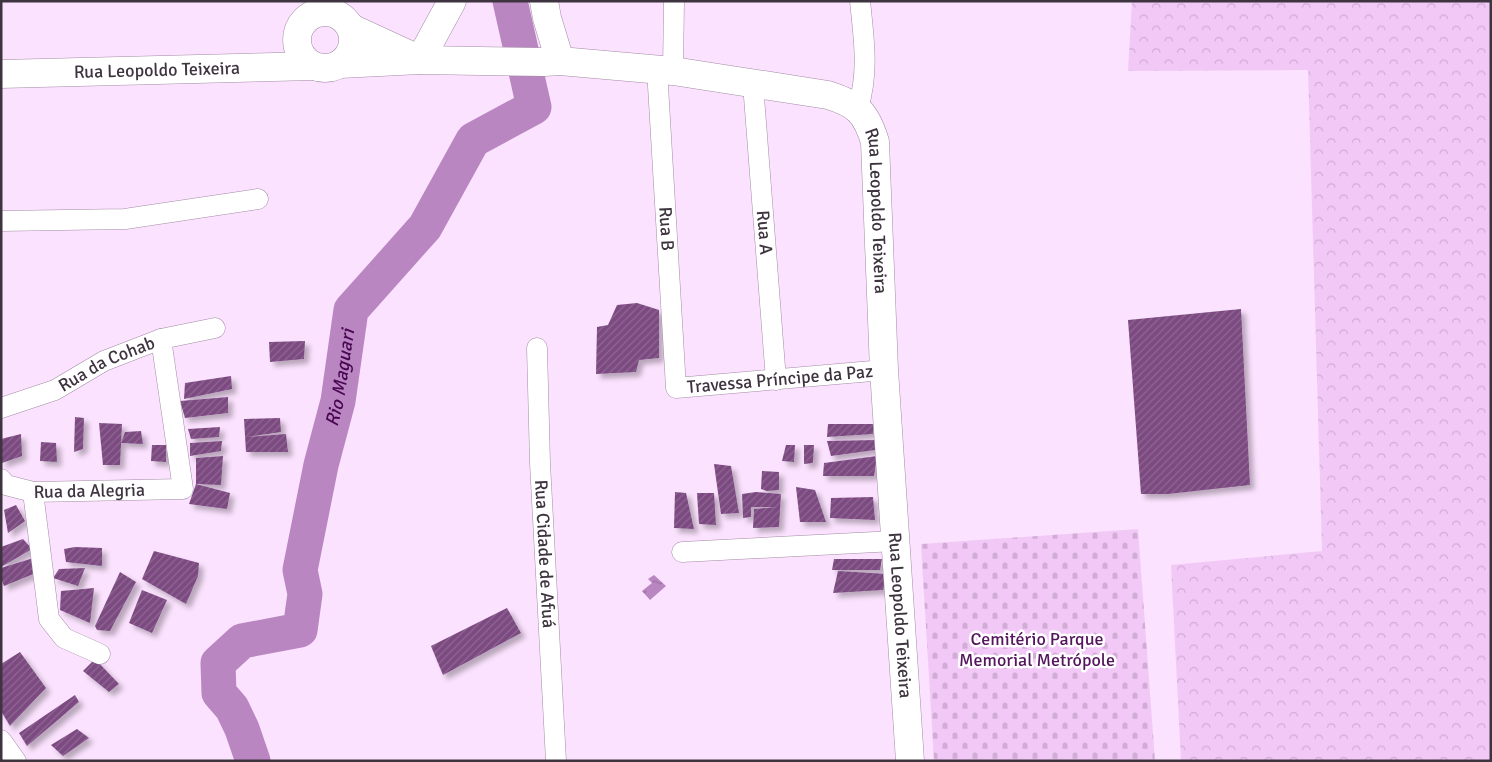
<svg xmlns="http://www.w3.org/2000/svg" width="1492" height="762" font-family="Signika,sans-serif">
<style>
.forest{fill:url(#forest-crowns)}
.cemetery{fill:url(#cemetery-stones)}
.water{fill:url(#water-ripples)}
.lines{fill:none;stroke-linecap:round;stroke-linejoin:round}
.river{stroke:#ba86c1;stroke-width:35}
.building{fill:url(#building-hatch);filter:url(#shadow)}
.minor-casing{stroke:#a28ba4;stroke-width:21}
.secondary-casing{stroke:#a28ba4;stroke-width:29}
.minor{stroke:#fff;stroke-width:20}
.secondary{stroke:#fff;stroke-width:28}
.labels{text-anchor:middle;dominant-baseline:central;stroke-width:5;stroke-linejoin:round;paint-order:stroke}
.street-label{font-size:18px;fill:#3e343f;stroke:#fff}
.park-label{font-size:18px;fill:#55155e;stroke:#fff}
.water-label{font-size:19px;font-style:italic;fill:#490652;stroke:#fff}
</style>
<defs>
<pattern id="forest-crowns" width="20" height="18" patternUnits="userSpaceOnUse" patternTransform="scale(1.25)"><rect width="20" height="18" fill="#f2c8f7"/><path d="M2 6a3 3 0 1 1 6 0M12 15a3 3 0 1 1 6 0" fill="none" stroke="#d1acd5"/></pattern>
<pattern id="cemetery-stones" width="16" height="16" patternUnits="userSpaceOnUse" patternTransform="scale(1.25)"><rect width="16" height="16" fill="#f2c8f7"/><path d="M2 7V4a2 2 0 0 1 4 0v3zM10 15v-3a2 2 0 0 1 4 0v3z" fill="#d1acd5"/></pattern>
<pattern id="water-ripples" width="26" height="14" patternUnits="userSpaceOnUse" patternTransform="scale(1.25)"><rect width="26" height="14" fill="#ba86c1"/><path d="M2 4q2-2 4 0t4 0M15 11q2-2 4 0t4 0" fill="none" stroke="#996e9e"/></pattern>
<pattern id="building-hatch" width="6" height="6" patternUnits="userSpaceOnUse" patternTransform="scale(1.25)"><rect width="6" height="6" fill="#7b4a81"/><path d="M-1 1l2-2M0 6l6-6M5 7l2-2" fill="none" stroke="#8e6892"/></pattern>
<filter id="shadow"><feDropShadow dx="4.5" dy="4.5" stdDeviation="2.5" flood-color="#0004"/></filter>
</defs>
<rect width="100%" height="100%" fill="#fbe2fe"/>
<polygon class="forest" points="1132,1 1491,1 1491,761 1181,761 1171,565 1322,551 1308,70 1128,71"/>
<polygon class="cemetery" points="1138,529 1155,761 934,761 921,544"/>
<polygon class="water" points="654,575 666,586 650,600 642,591 652,583 648,579"/>
<g class="lines">
<path class="river" id="s1" d="M253 761 242 729 232 708 219 693 218 663 242 641 300 630 305 594 300 570 321 465 338 401 351 310 425 227 473 140 534 107 510 1"/>
</g>
<g class="building">
<polygon points="637,303 659,310 659,358 639,360 636,372 596,374 597,327 608,325 617,305"/>
<polygon points="1241,309 1250,485 1168,494 1141,494 1128,320"/>
<polygon points="305,341 304,359 270,362 269,342"/>
<polygon points="231,376 232,389 184,399 185,383"/>
<polygon points="228,397 228,413 185,418 180,401"/>
<polygon points="75,417 84,418 83,449 74,452"/>
<polygon points="280,418 281,432 247,437 286,434 288,452 246,452 244,419"/>
<polygon points="99,423 122,424 120,465 103,465"/>
<polygon points="828,424 874,424 873,434 827,437"/>
<polygon points="220,427 219,437 191,439 188,429"/>
<polygon points="141,431 143,444 121,443 125,432"/>
<polygon points="21,434 22,456 2,463 1,439"/>
<polygon points="876,440 875,450 831,456 827,441"/>
<polygon points="222,441 221,451 190,456 190,443"/>
<polygon points="41,442 56,443 57,462 40,461"/>
<polygon points="152,445 166,445 166,462 151,461"/>
<polygon points="786,445 795,445 794,462 782,461"/>
<polygon points="804,445 814,445 813,463 804,464"/>
<polygon points="223,456 221,485 196,484 230,493 227,509 189,504 196,484 196,458"/>
<polygon points="877,456 874,476 823,476 824,463"/>
<polygon points="714,464 731,466 739,513 721,514"/>
<polygon points="762,471 779,472 779,490 767,491 761,489"/>
<polygon points="796,487 815,490 826,522 800,522"/>
<polygon points="675,492 686,493 694,529 674,528"/>
<polygon points="756,492 781,494 779,527 753,528 754,509 776,507 751,507 751,517 743,518 742,494"/>
<polygon points="697,493 714,493 716,525 699,524"/>
<polygon points="873,497 875,520 830,518 831,498"/>
<polygon points="16,505 25,521 8,533 4,510"/>
<polygon points="23,539 32,549 1,567 1,547"/>
<polygon points="75,547 102,548 102,566 66,562 64,549"/>
<polygon points="154,551 199,563 198,576 186,604 142,579"/>
<polygon points="40,556 43,570 4,586 1,578 1,568"/>
<polygon points="834,559 882,559 880,570 832,570"/>
<polygon points="85,568 78,586 53,578 59,569"/>
<polygon points="838,571 888,574 883,590 833,593"/>
<polygon points="120,572 136,582 110,631 97,630 95,626"/>
<polygon points="94,588 90,623 60,610 61,591"/>
<polygon points="142,590 167,600 152,633 129,623"/>
<polygon points="507,608 521,633 443,675 431,646"/>
<polygon points="20,652 46,688 10,726 1,711 1,664"/>
<polygon points="95,659 119,684 109,692 83,671"/>
<polygon points="75,695 79,702 27,746 19,733"/>
<polygon points="77,729 89,738 63,756 51,745"/>
</g>
<g class="lines">
<g class="minor-casing">
<g id="minor">
<path id="s2" d="M657 69 676 388 884 370"/>
<polyline points="673,71 674,1"/>
<path id="s3" d="M753 84 776 380"/>
<path d="M858 109C869 70 864 41 860 1"/>
<polyline points="1,221 125,219 258,199"/>
<path id="s4" d="M537 348 540 463 556 761"/>
<path id="s5" d="M1 408 55 390 104 361 161 339 215 328"/>
<path id="s6" d="M1 479 6 485 33 492 183 489 161 339"/>
<polyline points="33,492 49,619 64,638 100,654"/>
<polyline points="682,552 895,541"/>
<polyline points="1,740 16,761"/>
</g>
</g>
<g class="secondary-casing">
<g id="secondary">
<polyline points="544,1 547,18 560,61"/>
<circle cx="325" cy="40" r="28"/>
<polyline points="351,28 416,58"/>
<polyline points="420,60 452,1"/>
<path id="s7" d="M340 64 420 60 544 62 560 61 673 71 828 95C857 104 866 112 875 142L884 370 910 761"/>
<path id="s8" d="M1 74 313 66"/>
</g>
</g>
<use href="#minor" class="minor"/>
<use href="#secondary" class="secondary"/>
</g>
<g class="labels">
<g class="street-label">
<text stroke="none"><textPath href="#s8" startOffset="156">Rua Leopoldo Teixeira</textPath></text>
<text stroke="none"><textPath href="#s7" startOffset="630">Rua Leopoldo Teixeira</textPath></text>
<text stroke="none"><textPath href="#s2" startOffset="160">Rua B</textPath></text>
<text stroke="none"><textPath href="#s3" startOffset="149">Rua A</textPath></text>
<text stroke="none"><textPath href="#s5" startOffset="115">Rua da Cohab</textPath></text>
<text stroke="none"><textPath href="#s2" startOffset="424">Travessa Príncipe da Paz</textPath></text>
<text stroke="none"><textPath href="#s6" startOffset="92">Rua da Alegria</textPath></text>
<text stroke="none"><textPath href="#s4" startOffset="206">Rua Cidade de Afuá</textPath></text>
<text stroke="none"><textPath href="#s7" startOffset="1035">Rua Leopoldo Teixeira</textPath></text>
</g>
<g class="park-label">
<text x="1037" y="639">Cemitério Parque<tspan x="1037" dy="21">Memorial Metrópole</tspan></text>
</g>
<g class="water-label">
<text stroke="none"><textPath href="#s1" startOffset="456">Rio Maguari</textPath></text>
</g>
</g>
<rect width="1492" height="762" fill="none" stroke="#3e343f" stroke-width="5"/>
</svg>
